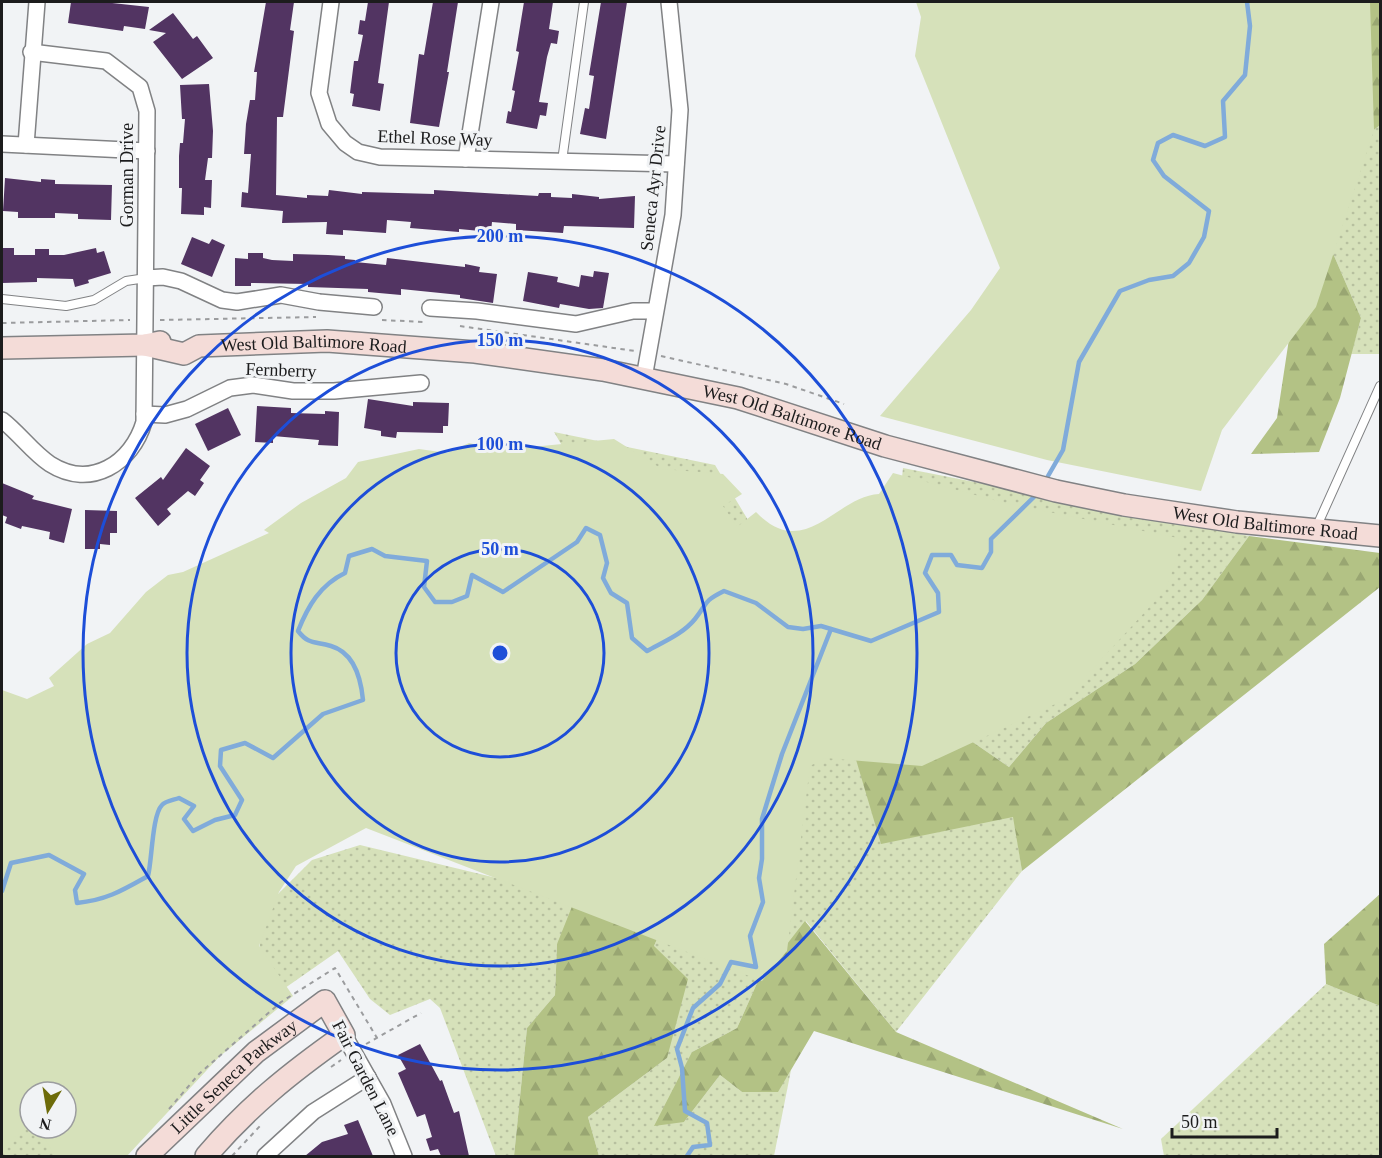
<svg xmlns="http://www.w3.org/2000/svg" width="1382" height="1158" font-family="Georgia,serif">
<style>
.grass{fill:url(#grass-dots)}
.forest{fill:url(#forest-firs)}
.green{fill:#d6e1ba}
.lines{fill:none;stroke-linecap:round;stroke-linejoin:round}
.stream{stroke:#80abda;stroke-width:4.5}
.building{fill:#523462}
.lane-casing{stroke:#818284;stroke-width:10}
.street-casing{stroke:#818284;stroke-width:18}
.secondary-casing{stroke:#818284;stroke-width:24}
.path{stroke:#9b9c9e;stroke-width:2;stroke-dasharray:4.5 4.5;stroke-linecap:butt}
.lane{stroke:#fff;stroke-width:8}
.street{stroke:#fff;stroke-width:15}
.secondary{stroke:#f4dcd8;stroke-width:21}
.ring{fill:none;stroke:#1d4ed8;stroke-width:3}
.labels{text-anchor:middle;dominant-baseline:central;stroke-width:6;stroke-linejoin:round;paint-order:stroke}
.street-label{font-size:18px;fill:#1c1c1d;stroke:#f1f3f5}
.centre{fill:#1d4ed8;stroke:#f1f3f5;stroke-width:3}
.ring-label{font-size:18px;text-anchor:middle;font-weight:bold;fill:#1d4ed8;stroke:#f1f3f5;stroke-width:6;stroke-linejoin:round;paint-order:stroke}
</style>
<defs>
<pattern id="grass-dots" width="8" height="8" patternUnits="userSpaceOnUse" patternTransform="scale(1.5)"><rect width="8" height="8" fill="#d6e1ba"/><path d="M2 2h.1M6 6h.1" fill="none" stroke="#b7c09f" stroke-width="1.8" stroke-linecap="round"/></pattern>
<pattern id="forest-firs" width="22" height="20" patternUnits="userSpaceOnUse" patternTransform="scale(1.5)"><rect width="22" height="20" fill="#b3c285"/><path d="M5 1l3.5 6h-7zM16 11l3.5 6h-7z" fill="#99a672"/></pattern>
</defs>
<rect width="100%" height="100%" fill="#f1f3f5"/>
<g class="grass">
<polygon points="1380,125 1380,354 1351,354 1361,318 1325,235 1353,147"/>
<polygon points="554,432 715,465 754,530 695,562 899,506 903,468 1249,536 1202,600 1135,664 1046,723 1009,767 964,736 1014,817 1022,871 896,1032 806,921 758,981 737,1028 692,1052 684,1122 720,1075 742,1092 777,1092 791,1070 774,1156 599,1156 588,1117 667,1058 654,946 669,912 640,871 557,944 555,995 527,1028 514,1156 496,1156 440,1008 430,999 390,1015 370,999 338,951 265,1002 251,998 266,906 312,860 360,845 526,885 616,834 585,485"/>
<polygon points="1326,984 1380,1006 1380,1156 1164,1156 1161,1139"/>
<polygon points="30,1105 30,1128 49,1128 73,1156 2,1156 2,1119"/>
</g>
<g class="forest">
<polygon points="1271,2 1380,2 1380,125 1353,147 1325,235 1361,318 1340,398 1319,452 1251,454 1277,418 1289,339"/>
<polygon points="1249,536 1380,553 1380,587 1022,871 1013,817 881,844 849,736 964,736 1009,767 1046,723 1135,664 1202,600"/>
<polygon points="581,884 669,912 654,946 688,979 667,1058 588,1117 599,1156 514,1156 527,1028 555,995 557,944"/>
<polygon points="1380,894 1380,1006 1326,984 1324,944"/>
<polygon points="805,921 896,1032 1123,1129 814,1031 778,1092 742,1092 720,1075 684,1122 654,1126 692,1052 737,1028 758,981"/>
</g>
<g class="green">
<polygon points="916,2 1370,2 1374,130 1316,307 1222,430 1201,491 1047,460 880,416 971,310 1000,268 915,56 921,17"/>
<path d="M614 439 662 469 723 474 742 494 723 506 737 527 756 512C805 563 836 496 879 494L893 473 1009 504 1183 539 1166 589 1064 700 922 766 825 758 810 766 787 951 762 981 366 828 296 866 279 892 259 946 293 996 219 1057 127 1156H55L39 1128H66V1092H30V1124L2 1148V690L27 699 54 686 49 678 87 644 110 633 146 592 168 575 183 572 269 533 264 530 301 503 346 478 358 462 419 449 447 453 469 443 500 450Z"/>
</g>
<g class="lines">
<g class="stream">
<polyline points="1044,483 1063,450 1079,362 1120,291 1149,280 1173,276 1189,263 1204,237 1209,211 1164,176 1153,160 1158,143 1173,135 1205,146 1225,137 1223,101 1245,75 1250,26 1247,2"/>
<path d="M2 891 11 863 49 855 84 874 75 890 77 903C107 900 123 890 148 876 152 861 152 815 162 805 165 801 174 800 179 798L194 806 184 819 193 831 215 820 235 815 242 800 220 766 221 750 245 743 273 758 323 714 363 700C361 679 355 653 331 646 314 641 309 645 298 631 308 606 320 585 345 573L349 556 372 549 385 556 427 561 424 587 435 602H452L467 596 472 575 503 592 577 542 586 528 600 535 607 563 603 578 611 593 627 603 632 638 647 651C663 642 683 634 695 619 708 603 702 602 724 591L756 603 788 627 803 629 821 626 871 641 939 612 938 593 925 573 932 555H951L957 565 982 568 991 552V539L1038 493"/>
<polyline points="687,1156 693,1147 710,1145 707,1123 685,1111 682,1068 677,1049 693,1008 720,984 731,962 756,967 750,936 763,902 759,878 762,859 762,819 782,754 831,629"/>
</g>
</g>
<g class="building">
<polygon points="71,2 103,2 149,7 145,29 124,26 123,31 68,23"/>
<polygon points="266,2 294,2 290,30 294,31 283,117 277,117 276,195 307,198 307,195 328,196 329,190 362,194 362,192 434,194 434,190 538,196 539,193 551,193 551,197 572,198 572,194 599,197 599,199 635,196 634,228 564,226 563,233 516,230 516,224 492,222 491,232 459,229 459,232 410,228 411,222 387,220 386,233 343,230 343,235 326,234 327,222 282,223 283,211 241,207 242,192 248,193 251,154 244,154 246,124 250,100 255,100 257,72 254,72"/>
<polygon points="368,2 389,2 378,83 384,84 380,111 352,106 354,94 350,93 354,61 358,61 363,35 358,34 360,20 365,21"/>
<polygon points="433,2 458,2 447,72 449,72 439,127 410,123 419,54 424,55"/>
<polygon points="524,2 553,2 549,29 559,31 557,44 551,43 547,57 539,102 548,103 546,116 540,115 537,129 506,123 508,111 511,112 515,91 512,90 519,52 516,51"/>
<polygon points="601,2 627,2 606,139 580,134 585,108 589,109 594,76 589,75"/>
<polygon points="173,13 193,39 197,36 213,58 182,79 153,42 166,33 149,30"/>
<polygon points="209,84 213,131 212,158 208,158 205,180 212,180 211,208 204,207 204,215 181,214 182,188 179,188 179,156 180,143 183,143 185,119 182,119 180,85"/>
<polygon points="5,178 41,182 41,179 55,180 55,184 112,185 111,220 78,219 78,214 55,213 55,218 18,218 18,212 3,211"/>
<polygon points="192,237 209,244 212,239 225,245 212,277 181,264"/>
<polygon points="2,248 14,248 14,255 35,255 35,249 49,249 49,255 64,255 96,248 97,253 104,251 111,273 88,280 89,283 75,287 73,279 37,278 37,282 2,283"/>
<polygon points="248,253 263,253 263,258 272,260 293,261 293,254 328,255 345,256 345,259 355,260 355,262 386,265 387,258 465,267 465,264 480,267 479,272 497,274 493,303 460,298 460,295 401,289 401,295 368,292 368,289 308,287 308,284 251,283 251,286 235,286 235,258 248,259"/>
<polygon points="594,271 609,273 603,308 589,309 560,304 559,308 523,301 528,272 558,277 557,282 579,287 581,275 593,277"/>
<polygon points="368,399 413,406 413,402 449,403 448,426 443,426 443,433 397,432 396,438 381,436 381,431 364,428"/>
<polygon points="257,406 291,408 291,413 325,414 325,411 339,412 338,446 318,445 319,440 273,436 273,443 255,442"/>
<polygon points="228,408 241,435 208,451 195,424"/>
<polygon points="186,448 210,466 200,480 204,483 195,496 188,491 167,509 171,514 158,526 135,498 161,477 163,480"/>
<polygon points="2,483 34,496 32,499 72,509 64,543 49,539 50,532 22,526 21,529 5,523 7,517 2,515"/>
<polygon points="85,510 117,511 117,533 110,533 110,545 100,544 100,549 85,549"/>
<polygon points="420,1044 440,1081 442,1080 454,1113 459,1111 469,1156 441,1156 438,1149 430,1151 426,1139 432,1137 425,1114 417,1117 398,1073 406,1069 398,1055"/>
<polygon points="358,1120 373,1156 305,1156 322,1142 348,1134 344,1125"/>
</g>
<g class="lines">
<g class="lane-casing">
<g id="lane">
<polyline points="562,161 584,2"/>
<polyline points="2,299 66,306 94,300 126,281 146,278"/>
<polyline points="1316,528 1380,386"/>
</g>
</g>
<g class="street-casing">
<g id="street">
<polyline points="331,2 319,93 329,124 345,143 358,152 380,157 676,164"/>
<polyline points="2,144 147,151"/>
<polyline points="26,145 37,2"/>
<polyline points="466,159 491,2"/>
<polyline points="146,278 163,277 181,281 222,300 237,302 281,295 319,302 374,307"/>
<polyline points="430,308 477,311 576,324 633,311 655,311"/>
<polyline points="644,378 673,215 680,110 669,2"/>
<polyline points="144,414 165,415 187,409 230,388 253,385 293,391 334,391 421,383"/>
<path d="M2 420C19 433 33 453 50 464 91 490 132 463 144 422L147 111 140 87 106 61 31 52"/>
<polyline points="344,1035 383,1104 404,1156"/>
<polyline points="265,1156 313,1112 368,1077"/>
</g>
</g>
<g class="secondary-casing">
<g id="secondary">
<path id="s1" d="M145 345 184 354 199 346 327 341 475 352 603 370 738 398 885 446 1056 491 1124 505 1237 522 1380 536"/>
<polyline points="2,348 145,345 160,342"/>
<path id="s2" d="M147 1156 256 1052 325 1001 344 1035C290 1073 249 1106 206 1156"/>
</g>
</g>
<g class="path">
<polyline points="160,320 316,317"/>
<polyline points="382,320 424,322"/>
<polyline points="2,323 130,320"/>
<polyline points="460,326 635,351"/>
<polyline points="661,356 786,384 844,404"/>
<polyline points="366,1044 421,1013"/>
<polyline points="331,1067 341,1060"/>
<polyline points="169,1109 199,1074 281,1002 335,968 377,1038"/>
<polyline points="232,1156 260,1126"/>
</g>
<use href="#lane" class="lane"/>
<use href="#street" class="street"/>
<use href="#secondary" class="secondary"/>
</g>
<g class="ring">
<circle cx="500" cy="653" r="104"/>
<circle cx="500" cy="653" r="209"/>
<circle cx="500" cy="653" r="313"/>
<circle cx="500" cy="653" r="417"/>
</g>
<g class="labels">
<g class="street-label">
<text transform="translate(435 138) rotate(2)">Ethel Rose Way</text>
<text transform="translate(127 175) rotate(-90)">Gorman Drive</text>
<text transform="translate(653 188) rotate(-84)">Seneca Ayr Drive</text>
<text stroke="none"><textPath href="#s1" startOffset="172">West Old Baltimore Road</textPath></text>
<text transform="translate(281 370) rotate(2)">Fernberry</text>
<text stroke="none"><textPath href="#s1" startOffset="658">West Old Baltimore Road</textPath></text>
<text stroke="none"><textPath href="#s1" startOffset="1144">West Old Baltimore Road</textPath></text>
<text stroke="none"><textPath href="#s2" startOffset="118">Little Seneca Parkway</textPath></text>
<text transform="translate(366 1078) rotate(63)">Fair Garden Lane</text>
</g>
</g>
<circle cx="500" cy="653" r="9" class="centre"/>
<g class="ring-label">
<text x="500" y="242">200 m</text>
<text x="500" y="346">150 m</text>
<text x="500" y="450">100 m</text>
<text x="500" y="555">50 m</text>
</g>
<rect width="1382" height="1158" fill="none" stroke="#1c1c1d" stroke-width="6"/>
<g transform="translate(48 1110) rotate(191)"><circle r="28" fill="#f1f3f5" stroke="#9c9d9f" stroke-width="1.5"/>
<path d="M0-4.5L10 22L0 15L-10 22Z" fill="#6d6b09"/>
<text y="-9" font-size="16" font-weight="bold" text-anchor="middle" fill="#1c1c1d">N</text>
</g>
<path d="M1172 1128v9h105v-9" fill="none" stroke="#1c1c1d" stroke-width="3"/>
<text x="1181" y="1128" font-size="18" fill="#1c1c1d" stroke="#f1f3f5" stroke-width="4.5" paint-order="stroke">50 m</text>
</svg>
